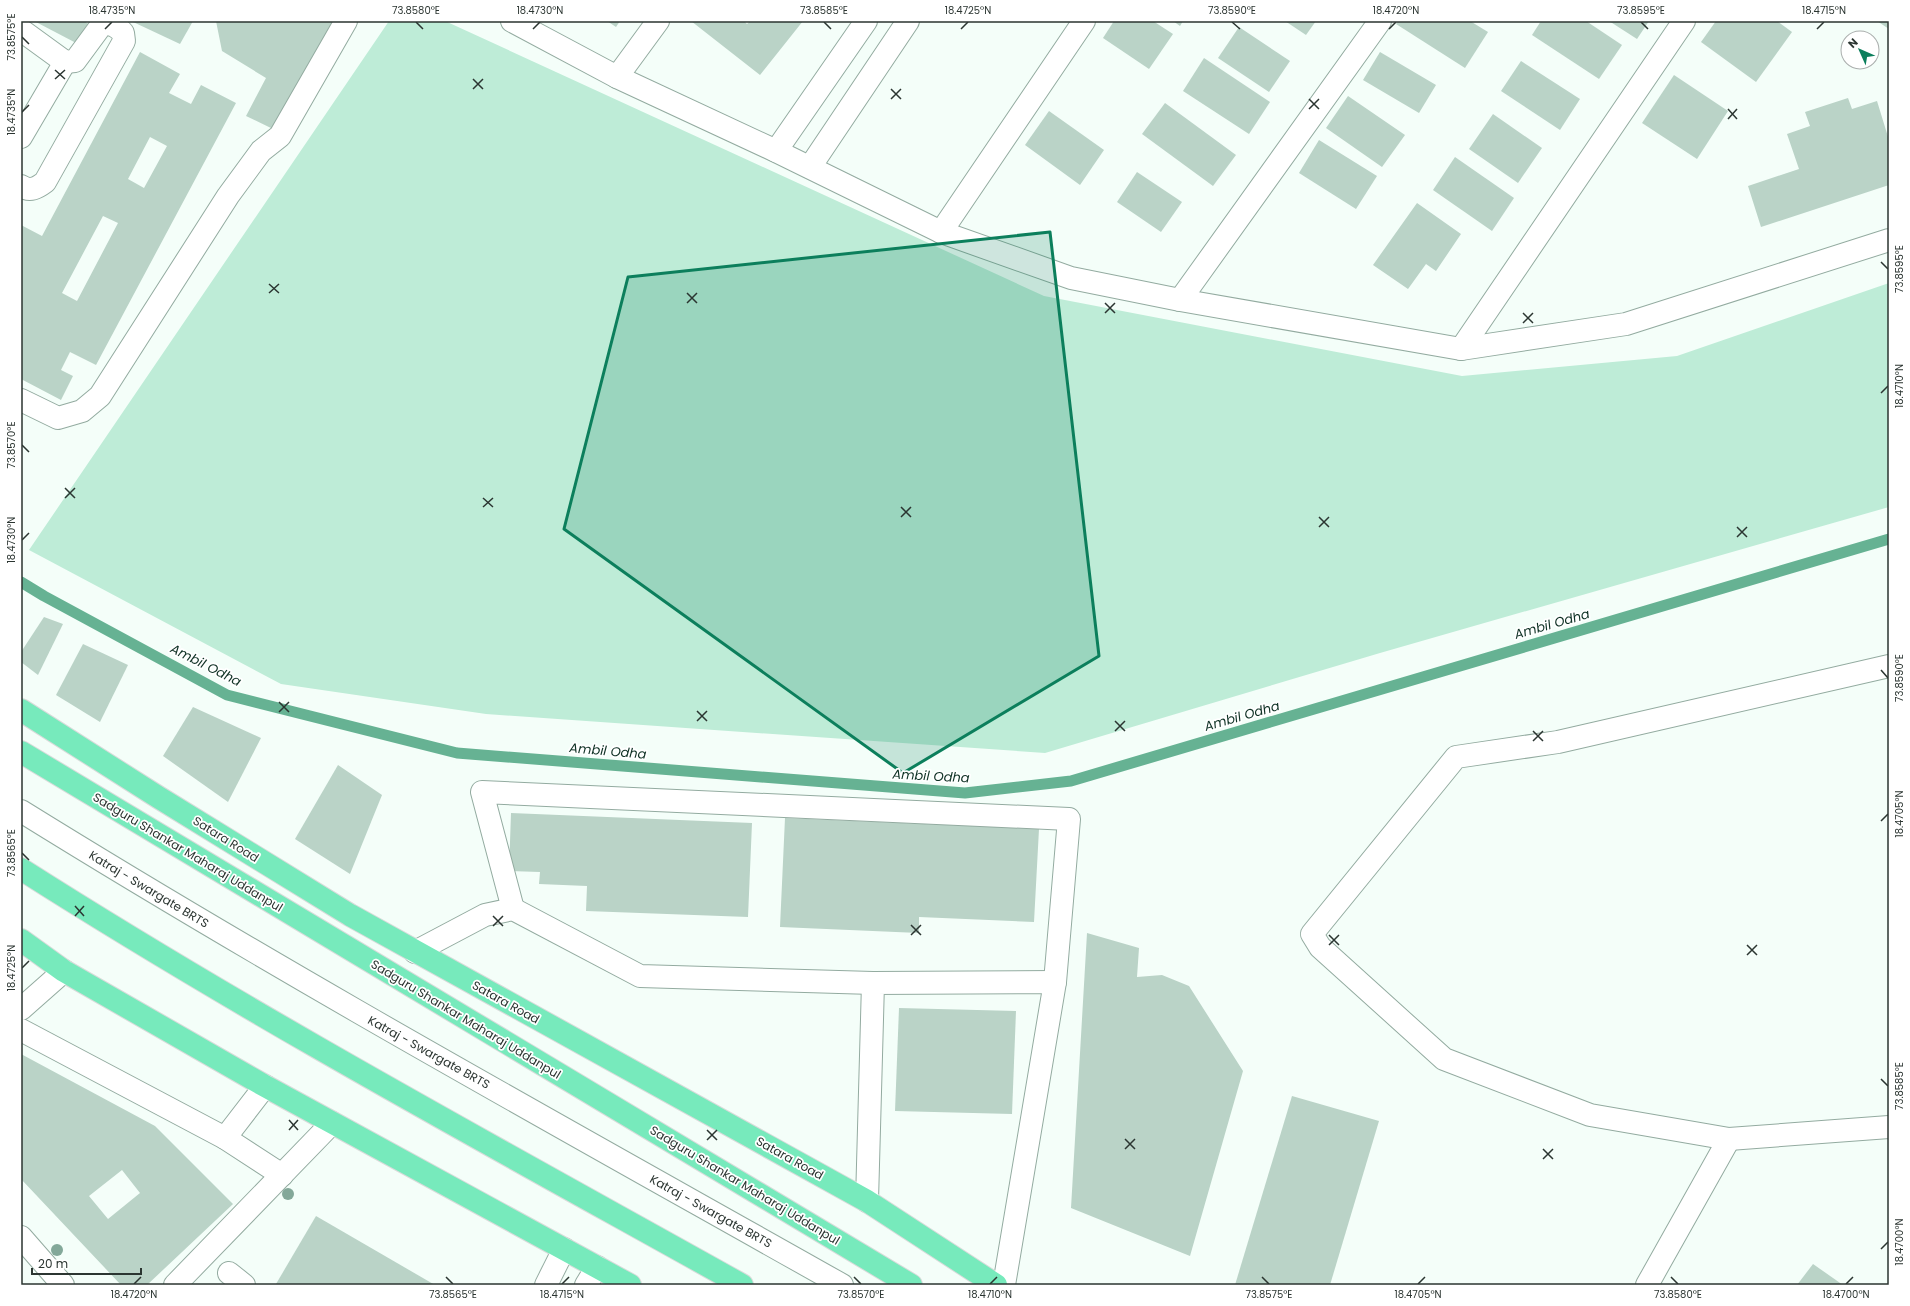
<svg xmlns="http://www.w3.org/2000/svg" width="1910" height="1306" font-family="Poppins,sans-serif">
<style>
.green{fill:#beecd7}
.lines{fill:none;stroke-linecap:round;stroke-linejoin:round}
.stream{stroke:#66b293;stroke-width:11}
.building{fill:#bad3c7;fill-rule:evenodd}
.minor-casing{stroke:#93aba0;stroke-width:24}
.highway-casing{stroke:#d9dbda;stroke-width:24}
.minor{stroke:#fff;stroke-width:22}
.highway{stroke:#77eabc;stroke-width:22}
.tree{fill:#83a899}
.marked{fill:#0c7f5c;fill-opacity:0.2;stroke:#0c7f5c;stroke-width:3;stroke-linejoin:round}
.ticks{fill:none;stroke:#2b3531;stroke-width:1.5}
.labels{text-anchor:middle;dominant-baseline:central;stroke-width:3.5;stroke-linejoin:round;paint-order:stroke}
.street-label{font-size:12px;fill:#2b3531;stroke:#fff}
.water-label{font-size:13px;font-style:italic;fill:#0e3124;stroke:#fff}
.neatline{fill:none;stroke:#2b3531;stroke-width:1.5}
.ticks-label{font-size:10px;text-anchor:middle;fill:#2b3531}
</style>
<rect width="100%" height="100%" fill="#f4fef9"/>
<polygon class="green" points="389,21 445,21 1044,296 1462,376 1677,356 1889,283 1889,507 1380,653 1045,753 486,714 281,684 29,550"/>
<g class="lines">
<polyline class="stream" points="21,582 44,596 227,695 457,753 965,793 1071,781 1889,539"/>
</g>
<g class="building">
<polygon points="34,21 84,21 90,25 78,44"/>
<polygon points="131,21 193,21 180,44"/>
<polygon points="216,21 334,21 273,129 246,116 266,78 222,51"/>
<polygon points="607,21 620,21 616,27"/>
<polygon points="691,21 744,21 747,24 750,21 803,21 760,75"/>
<polygon points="1114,21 1153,21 1173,34 1149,69 1103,38"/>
<polygon points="1173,21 1183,21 1180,26"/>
<polygon points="1285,21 1316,21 1306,35"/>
<polygon points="1398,21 1470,21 1488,32 1465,68 1396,24"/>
<polygon points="1541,21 1586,21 1622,45 1599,79 1532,35"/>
<polygon points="1609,21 1649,21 1637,39"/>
<polygon points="1716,21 1777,21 1792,32 1756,82 1701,42"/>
<polygon points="1877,21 1889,21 1889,29"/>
<polygon points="1239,27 1290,61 1269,92 1218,58"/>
<path d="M140 52 180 74 169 93 191 104 201 85 236 103 96 365 70 352 61 370 73 376 61 400 21 379V225L42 236ZM150 137 167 146 144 188 128 179ZM103 216 118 223 77 301 62 293Z"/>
<polygon points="1380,52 1436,85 1419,113 1363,80"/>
<polygon points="1204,58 1270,102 1249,134 1183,91"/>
<polygon points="1521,61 1580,99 1560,130 1501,91"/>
<polygon points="1674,75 1728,111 1697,159 1642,123"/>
<polygon points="1348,96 1405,135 1382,167 1326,128"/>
<polygon points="1848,98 1852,109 1877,101 1889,140 1889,185 1761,227 1748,186 1799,169 1787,134 1810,126 1805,112"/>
<polygon points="1165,103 1236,155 1213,186 1142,134"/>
<polygon points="1049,111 1104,150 1080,185 1025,145"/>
<polygon points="1493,114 1542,148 1518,183 1469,149"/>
<polygon points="1319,140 1377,176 1356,209 1299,173"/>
<polygon points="1455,157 1514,198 1492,231 1433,190"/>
<polygon points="1137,172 1182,202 1161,232 1117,202"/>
<polygon points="1417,203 1461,234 1436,271 1426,264 1408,289 1373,265"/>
<polygon points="44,617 63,624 38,675 21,662 21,652"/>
<polygon points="83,644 128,665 100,722 56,695"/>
<polygon points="193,707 261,738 228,802 163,756"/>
<polygon points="338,765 382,795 350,874 295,839"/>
<polygon points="511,813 752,823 748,917 586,911 587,886 539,884 540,872 509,871"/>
<polygon points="785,818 1039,829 1034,922 919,917 919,933 780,927"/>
<polygon points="1087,933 1139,948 1137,977 1162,975 1189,986 1243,1071 1190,1256 1071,1208"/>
<polygon points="899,1008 1016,1011 1012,1114 895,1111"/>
<path d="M21 1054 155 1126 233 1204 147 1285H121L21 1179ZM122 1170 140 1193 108 1219 89 1196Z"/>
<polygon points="1292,1096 1379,1121 1330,1285 1235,1285"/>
<polygon points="316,1216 435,1285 278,1285 276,1284"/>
<polygon points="1813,1264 1843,1285 1797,1285"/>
</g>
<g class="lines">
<g class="minor-casing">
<g id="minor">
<polyline points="512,21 617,77 776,151 941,232 1071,278 1180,300 1461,349 1626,324 1889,240"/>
<polyline points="21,30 65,62 21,137"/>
<polyline points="617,77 658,21"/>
<polyline points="776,151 866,21"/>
<polyline points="810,167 908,21"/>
<path d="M21 186C30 192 37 188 45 182L124 41 123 33C117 26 112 24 103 23L75 61 65 62"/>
<polyline points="941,232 1084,21"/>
<polyline points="1180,300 1380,21"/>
<polyline points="1461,349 1684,21"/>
<polyline points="21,400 58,418 82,411 100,396 228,196 261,151 280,136 346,21"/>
<polyline points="1889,666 1558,742 1456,757 1312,934 1320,947 1444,1059 1590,1115 1729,1139 1889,1127"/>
<path d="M21 811C290 978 567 1130 842 1285"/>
<polyline points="513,909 482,792 1069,819 1055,982"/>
<polyline points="415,952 485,915 513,909 640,976 873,983"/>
<polyline points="21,1009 64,971"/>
<polyline points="21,1030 225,1138 265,1086"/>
<polyline points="225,1138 282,1175"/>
<polyline points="867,1201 873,983 1055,982 1004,1285"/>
<polyline points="21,1237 63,1285"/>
<polyline points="229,1273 244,1285"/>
<polyline points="175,1285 332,1123"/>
<polyline points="546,1285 564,1249"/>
<polyline points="586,1285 597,1267"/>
<polyline points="1647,1285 1729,1139"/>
</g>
</g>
<g class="highway-casing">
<g id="highway">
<polyline points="21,710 158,797 350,915 867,1201 996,1285"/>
<polyline points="21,752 911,1285"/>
<path d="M21 869C255 1018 500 1150 742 1285"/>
<polyline points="21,940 64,971 265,1086 630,1285"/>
</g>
</g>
<use href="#minor" class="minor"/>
<use href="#highway" class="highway"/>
</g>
<g class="tree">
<circle cx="288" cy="1194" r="6"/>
<circle cx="57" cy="1250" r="6"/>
</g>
<path class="marked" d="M1050 232 1099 656 903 773 564 529 628 277Z"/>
<path class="ticks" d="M416 22 423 29M824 22 831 29M1232 22 1240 29M1641 22 1648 29M105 29 112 22M533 29 540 22M961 29 968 22M1389 29 1396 22M1817 29 1824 22M22 37 29 44M55 70 65 79M55 79 65 70M473 79 483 89M473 89 483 79M891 89 901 99M891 99 901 89M1309 99 1319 109M1309 109 1319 99M1728 109 1737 119M22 112 29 105M1728 119 1737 109M1881 262 1888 269M269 284 279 293M269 293 279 284M687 293 697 303M687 303 697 293M1105 303 1115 313M1105 313 1115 303M1523 313 1533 323M1523 323 1533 313M1881 393 1888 386M22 445 29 452M65 488 75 498M65 498 75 488M483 498 493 507M483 507 493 498M901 507 911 517M901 517 911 507M1319 517 1329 527M1319 527 1329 517M1737 527 1747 537M1737 537 1747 527M22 540 29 533M1881 670 1888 678M279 702 289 712M697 711 707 721M279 712 289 702M697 721 707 711M1115 721 1125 731M1115 731 1125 721M1533 731 1543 741M1533 741 1543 731M1881 821 1888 814M22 853 29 860M75 906 84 916M75 916 84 906M493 916 503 926M911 925 921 935M493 926 503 916M911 935 921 925M1329 935 1339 945M1329 945 1339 935M1747 945 1757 955M1747 955 1757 945M22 968 29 961M1881 1079 1888 1086M289 1120 298 1130M289 1130 298 1120M707 1130 717 1140M1125 1139 1135 1149M707 1140 717 1130M1125 1149 1135 1139M1543 1149 1553 1159M1543 1159 1553 1149M1881 1249 1888 1242M446 1277 453 1284M854 1277 861 1284M1262 1277 1269 1284M1671 1277 1678 1284M134 1284 141 1277M562 1284 569 1277M990 1284 997 1277M1418 1284 1425 1277M1846 1284 1853 1277"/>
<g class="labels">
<g class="street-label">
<text transform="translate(226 839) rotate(32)">Satara Road</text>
<text transform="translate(188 852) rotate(31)">Sadguru Shankar Maharaj Uddanpul</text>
<text transform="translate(149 889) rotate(31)">Katraj - Swargate BRTS</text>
<text transform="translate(506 1002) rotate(29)">Satara Road</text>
<text transform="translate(466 1019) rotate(31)">Sadguru Shankar Maharaj Uddanpul</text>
<text transform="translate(429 1052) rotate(29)">Katraj - Swargate BRTS</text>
<text transform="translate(790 1158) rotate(29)">Satara Road</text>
<text transform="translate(745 1185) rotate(31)">Sadguru Shankar Maharaj Uddanpul</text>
<text transform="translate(711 1211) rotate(29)">Katraj - Swargate BRTS</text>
</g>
<g class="water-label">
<text transform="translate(1552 624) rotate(-16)">Ambil Odha</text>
<text transform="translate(206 665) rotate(27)">Ambil Odha</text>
<text transform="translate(1242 716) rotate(-16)">Ambil Odha</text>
<text transform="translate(608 751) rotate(5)">Ambil Odha</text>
<text transform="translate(931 776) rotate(3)">Ambil Odha</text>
</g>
</g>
<rect width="1910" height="1306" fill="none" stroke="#ffffff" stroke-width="44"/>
<g transform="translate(1860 50) rotate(315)"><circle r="19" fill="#ffffff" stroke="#aaaead"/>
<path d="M0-3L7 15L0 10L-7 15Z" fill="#0c7f5c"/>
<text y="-6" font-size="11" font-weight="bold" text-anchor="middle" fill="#2b3531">N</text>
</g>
<path d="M32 1268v6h109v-6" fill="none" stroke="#2b3531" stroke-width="2"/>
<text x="38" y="1268" font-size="12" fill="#2b3531" stroke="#ffffff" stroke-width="3" paint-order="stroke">20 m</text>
<rect x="22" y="22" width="1866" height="1262" class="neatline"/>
<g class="ticks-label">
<text x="112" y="14">18.4735°N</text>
<text x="416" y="14">73.8580°E</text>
<text x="540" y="14">18.4730°N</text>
<text x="824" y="14">73.8585°E</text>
<text x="968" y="14">18.4725°N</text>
<text x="1232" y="14">73.8590°E</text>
<text x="1396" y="14">18.4720°N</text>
<text x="1641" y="14">73.8595°E</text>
<text x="1824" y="14">18.4715°N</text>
<text transform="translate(11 37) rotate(-90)" y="4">73.8575°E</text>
<text transform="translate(11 112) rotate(-90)" y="4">18.4735°N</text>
<text transform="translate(1899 269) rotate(-90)" y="4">73.8595°E</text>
<text transform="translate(1899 386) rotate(-90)" y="4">18.4710°N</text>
<text transform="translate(11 445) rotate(-90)" y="4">73.8570°E</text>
<text transform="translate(11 540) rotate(-90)" y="4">18.4730°N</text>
<text transform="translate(1899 678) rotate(-90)" y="4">73.8590°E</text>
<text transform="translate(1899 814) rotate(-90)" y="4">18.4705°N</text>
<text transform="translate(11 853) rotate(-90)" y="4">73.8565°E</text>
<text transform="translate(11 968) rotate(-90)" y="4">18.4725°N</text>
<text transform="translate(1899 1086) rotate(-90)" y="4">73.8585°E</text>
<text transform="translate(1899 1242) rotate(-90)" y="4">18.4700°N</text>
<text x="134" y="1298">18.4720°N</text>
<text x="453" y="1298">73.8565°E</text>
<text x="562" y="1298">18.4715°N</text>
<text x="861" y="1298">73.8570°E</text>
<text x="990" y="1298">18.4710°N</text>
<text x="1269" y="1298">73.8575°E</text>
<text x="1418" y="1298">18.4705°N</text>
<text x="1678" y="1298">73.8580°E</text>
<text x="1846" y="1298">18.4700°N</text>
</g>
</svg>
